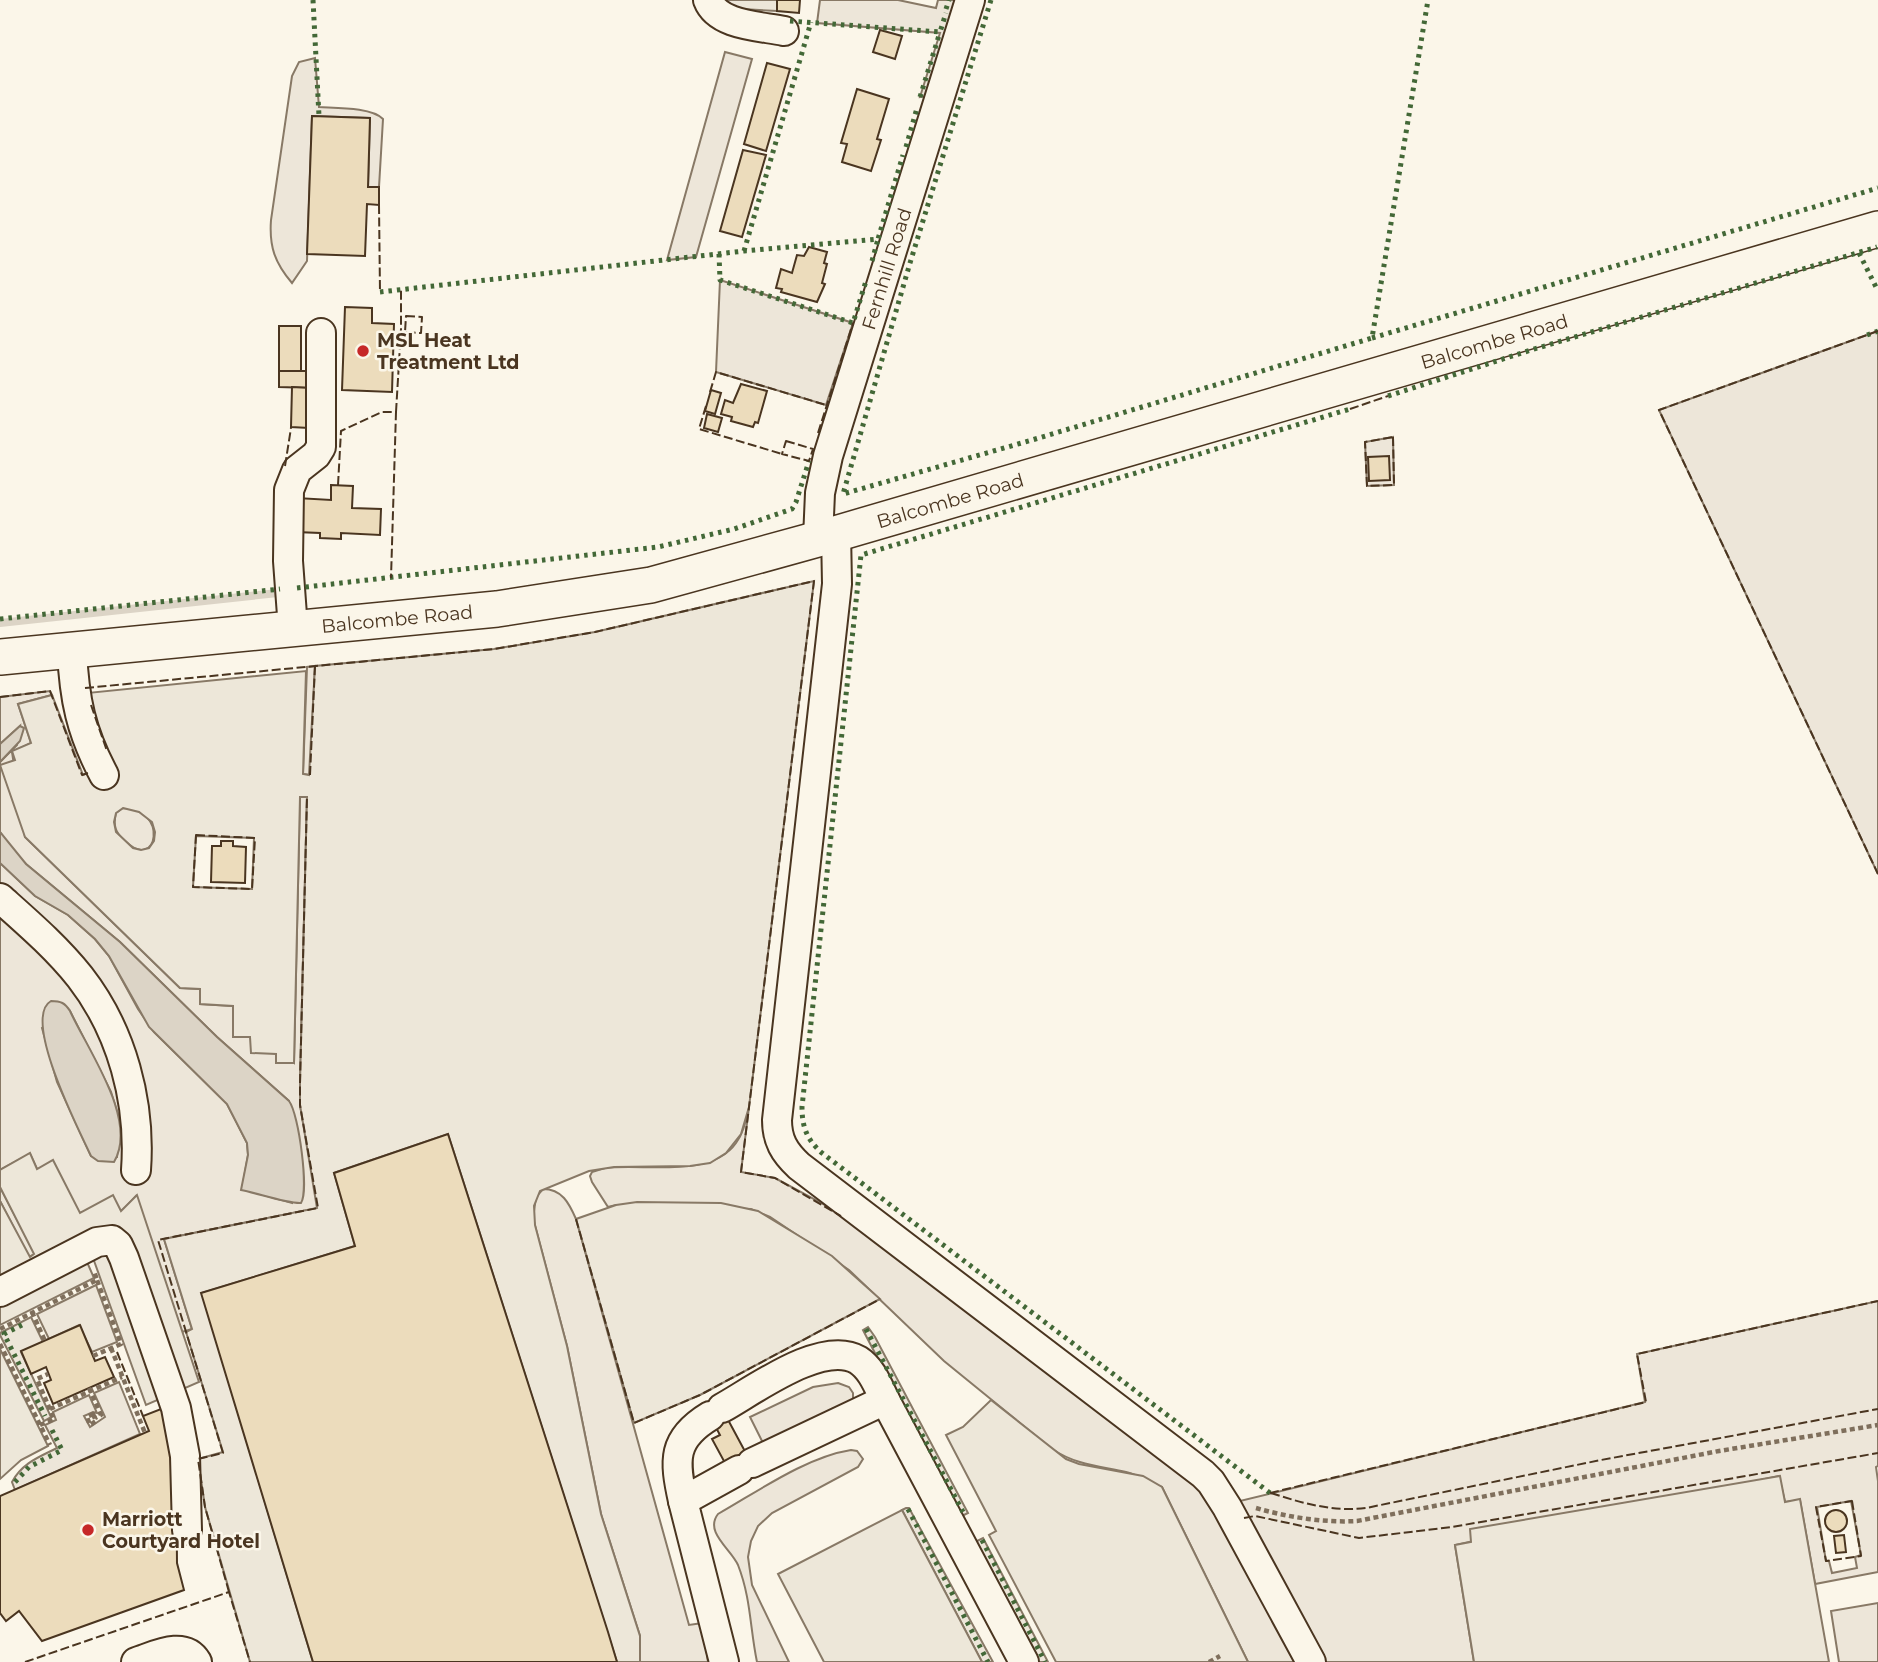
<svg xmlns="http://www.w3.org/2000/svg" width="1878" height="1662" font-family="Montserrat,sans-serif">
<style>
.green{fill:#ede6d9;stroke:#887966;stroke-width:2;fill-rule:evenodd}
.parking{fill:#ede7d9;stroke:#887966;stroke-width:2;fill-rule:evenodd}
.water{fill:#dcd4c6;stroke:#887966;stroke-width:2}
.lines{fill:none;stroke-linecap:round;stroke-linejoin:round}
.stream{stroke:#dcd4c6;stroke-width:8}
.building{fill:#ecdcbc;stroke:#4a3520;stroke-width:2}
.minor-casing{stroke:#4a3520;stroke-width:32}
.major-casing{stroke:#4a3520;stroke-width:38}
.path{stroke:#7f6f5c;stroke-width:4.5;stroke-dasharray:5 3.5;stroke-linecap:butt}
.minor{stroke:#fbf6e9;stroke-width:28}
.major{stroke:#fbf6e9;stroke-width:35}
.hedge{stroke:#436837;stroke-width:5;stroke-dasharray:3.5 5;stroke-linecap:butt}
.fence{stroke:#4a3520;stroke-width:2;stroke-dasharray:9 3.5;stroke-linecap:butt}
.poi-dot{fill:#c62828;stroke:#fbf6e9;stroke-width:2.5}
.labels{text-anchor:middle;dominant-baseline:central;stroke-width:5;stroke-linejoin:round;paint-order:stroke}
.street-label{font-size:19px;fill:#4a3520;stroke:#fbf6e9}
.poi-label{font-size:19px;font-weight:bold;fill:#4a3520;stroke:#fbf6e9;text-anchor:start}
</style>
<rect width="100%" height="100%" fill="#fbf6e9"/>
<g class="green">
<polygon points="716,0 777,0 777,11 724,8"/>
<polygon points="820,0 898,0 936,8 938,0 957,0 928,96 920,97 940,33 817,23"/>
<polygon points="725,52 752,59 696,257 667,260"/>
<path d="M315 58 319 107C336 108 372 107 383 119L379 187H368L370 118 312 116 307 261 292 283C275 263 269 247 271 220L292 76 299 62Z"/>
<polygon points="720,280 853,323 826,405 716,372"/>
<polygon points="1878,331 1878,874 1659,410"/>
<polygon points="1393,437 1394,485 1367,486 1365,442"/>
<polygon points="315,666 310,775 303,774 307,667"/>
<path d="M50 691 52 695 18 704 31 743 12 752 25 837 180 988 200 989V1004L233 1006 250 1037 294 1063 300 797H307L300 1083V1105L318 1208 164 1239 192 1329 182 1332 136 1196 121 1212 80 1213 37 1169 30 1154 0 1170V863L35 896 68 915 95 939 109 956 138 1009 154 1032 227 1104 247 1143 248 1155 242 1189 292 1203 289 1101 217 1037 120 942 26 864 12 850 0 832V762L17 745 20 726 0 744V697ZM70 1011 111 1092 120 1121 117 1157 91 1156 57 1082 42 1028Z"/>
<path d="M123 808C169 808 158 873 125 841 115 832 113 826 116 813Z"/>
<path d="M749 1107 741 1172 775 1178 827 1206 920 1269 1236 1502 1645 1402 1637 1354 1878 1301V1466L1876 1467 1878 1481V1572L1815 1584 1800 1500 1785 1502 1779 1476 1455 1545 1474 1662H1248L1162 1487C1150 1482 1138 1475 1126 1472 1099 1466 1076 1465 1052 1449L944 1361 849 1270 770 1217 751 1209 616 1205 608 1207 592 1182 590 1176 592 1172 605 1168C643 1163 711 1179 736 1143 744 1132 746 1119 749 1107ZM1851 1501 1861 1555 1855 1557 1857 1568 1832 1573 1829 1561H1826L1817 1507Z"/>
<polygon points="0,1187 35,1254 29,1257 0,1201"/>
<path d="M543 1189C562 1189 569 1203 576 1219L689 1625 703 1623 708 1662H640V1636L601 1514 567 1346 533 1218 536 1197Z"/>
<polygon points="96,1285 117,1342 92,1352 79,1325 49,1339 37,1314"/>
<polygon points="31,1317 43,1342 21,1352 51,1417 44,1421 0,1335 0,1333"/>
<polygon points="868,1327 875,1337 968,1513 960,1517 863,1330"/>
<path d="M119 1382 140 1434 15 1490 12 1482C22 1463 39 1457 57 1448L45 1425 56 1420 53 1412 89 1395 97 1413 93 1412 84 1416 90 1427 105 1417 94 1393Z"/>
<polygon points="838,1383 849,1387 853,1393 853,1401 766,1449 750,1417 813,1387"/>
<path d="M851 1450 857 1451 863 1459 858 1467 772 1513 758 1526 751 1541 748 1557 752 1585 789 1662H757C750 1629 751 1598 738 1565 731 1549 704 1532 718 1514 757 1492 806 1457 851 1450Z"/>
<polygon points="906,1508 909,1508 993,1662 982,1662 902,1510"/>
<polygon points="983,1538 1048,1662 1038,1662 975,1542"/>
<polygon points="1878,1603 1878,1662 1839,1662 1831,1611"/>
</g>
<g class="parking">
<path d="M814 581 749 1107 741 1134 726 1153 710 1163 690 1166 614 1167 589 1171 540 1191 534 1206 535 1225 567 1346 601 1514 640 1636V1662H617L448 1134 334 1173 355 1246 202 1293 313 1662H250L205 1507 198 1459 223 1452 186 1332 192 1329 164 1239 317 1208 300 1105V1083L307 797H300L294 1063H276V1054L251 1053 250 1037H233V1006L200 1004V989L180 988 25 837 0 765 15 760 12 751 31 743 18 704 52 695 83 775 111 764 87 693 306 671 303 774 309 775 315 666 494 649 595 632ZM123 808 139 812 152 822 155 832 154 841 149 848 141 850 133 848 116 832 114 822 116 813ZM196 836 254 838 252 889 193 887Z"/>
<polygon points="30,1153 37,1169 53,1160 80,1213 113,1195 121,1211 137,1195 199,1382 146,1405 93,1258 87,1262 94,1278 0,1325 0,1201 30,1257 34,1254 0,1187 0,1170"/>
<polygon points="637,1202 721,1203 758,1211 832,1256 880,1299 700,1395 634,1423 576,1219 616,1205"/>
<polygon points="0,1349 48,1446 21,1460 0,1479"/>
<polygon points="991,1400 1066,1459 1079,1464 1143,1476 1162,1487 1248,1662 1056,1662 989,1535 996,1531 946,1435 963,1427"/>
<polygon points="1780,1476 1785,1502 1800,1499 1829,1662 1474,1662 1455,1545 1471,1542 1470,1529"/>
<polygon points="902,1510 982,1662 824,1662 778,1574"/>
</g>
<g class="water">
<polygon points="20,726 24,728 20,741 0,762 0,744"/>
<path d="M0 832 26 864 120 942 217 1037 289 1101C299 1114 309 1191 301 1203 288 1204 257 1193 241 1190L248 1155 247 1143 227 1104 149 1027 109 956 95 939 68 915 35 896 0 863Z"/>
<path d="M51 1001C61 1001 65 1003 70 1011 87 1049 139 1120 114 1162L98 1161 91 1156C80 1132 21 1018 51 1001Z"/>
</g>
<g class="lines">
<polyline class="stream" points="0,623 278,593"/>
</g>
<g class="building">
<polygon points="777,0 800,0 799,13 777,11"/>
<polygon points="880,30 902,36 895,59 873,52"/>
<polygon points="767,63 790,69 766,151 744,144"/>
<polygon points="857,89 889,99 877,139 881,140 871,171 842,162 847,144 841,143"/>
<polygon points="312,116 370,118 368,187 379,187 379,205 367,204 365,256 307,254"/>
<polygon points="743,150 766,155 742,237 720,231"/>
<polygon points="809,247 827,252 824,263 827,264 822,283 825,284 817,302 781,292 782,289 776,288 781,269 792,273 797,255 804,256"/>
<polygon points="345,307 372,308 372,323 394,324 392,392 342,390"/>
<rect x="279" y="326" width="22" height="45"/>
<polygon points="279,371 311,371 311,388 279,387"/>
<polygon points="741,384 767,391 758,423 755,422 753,427 731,421 732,417 721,414 725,400 733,403"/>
<polygon points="292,387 311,388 309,428 291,427"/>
<polygon points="711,390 721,393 715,414 705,411"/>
<polygon points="707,414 722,418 718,432 704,428"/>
<polygon points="1389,456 1390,480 1369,481 1368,457"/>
<polygon points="331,485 353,486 352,508 381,509 380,535 341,533 341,539 320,538 320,533 296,532 297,498 331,500"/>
<polygon points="221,841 233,841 233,846 246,847 245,883 211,882 212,846 221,846"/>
<polygon points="448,1134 608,1632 617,1662 313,1662 201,1293 355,1246 334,1173"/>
<polygon points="80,1325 95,1361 105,1357 114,1377 53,1404 44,1383 51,1380 46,1367 31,1374 21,1351"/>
<polygon points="719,1403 755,1470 725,1463 712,1439 720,1435 706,1409"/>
<polygon points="161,1409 173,1441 176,1440 177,1563 184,1590 42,1641 19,1611 6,1621 0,1613 0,1496 149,1431 143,1416"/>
<circle cx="1836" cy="1521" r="11"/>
<polygon points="1844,1535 1846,1552 1836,1553 1834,1536"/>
</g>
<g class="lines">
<g class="minor-casing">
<g id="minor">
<path d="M708 0C718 26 761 26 784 31"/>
<path d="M836 532 837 584 777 1120C777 1140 784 1152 799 1166L1203 1474 1211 1482 1227 1507 1311 1662"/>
<path id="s1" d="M818 539 820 493 828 456 970 0"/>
<polyline points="293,629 288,561 289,490 297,470 316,455 321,447 321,333"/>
<path d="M72 650C74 699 81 732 104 775"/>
<path d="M0 898C28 923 56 947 80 977 122 1031 141 1102 136 1170"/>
<polyline points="0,1292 97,1242 112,1240 118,1245 124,1258 176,1408 185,1456 187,1530"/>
<path d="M722 1408C753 1391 822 1339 858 1360 872 1369 878 1386 885 1400"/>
<polyline points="752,1463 885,1400 1024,1662"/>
<path d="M683 1501C674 1460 672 1439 710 1416"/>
<path d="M136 1662C155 1656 184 1640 197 1662"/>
<polyline points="724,1662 683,1501 739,1470"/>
</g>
</g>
<g class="major-casing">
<g id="major">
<path id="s2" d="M0 657 497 609 651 585 818 539 1878 229"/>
</g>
</g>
<g class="path">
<polyline points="32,1312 45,1341"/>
<polyline points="0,1329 97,1280 94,1271"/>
<polyline points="0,1344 50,1445"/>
<polyline points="111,1348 145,1433"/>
<polyline points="93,1356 121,1344 97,1280"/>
<polyline points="89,1388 101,1415 95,1418"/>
<polyline points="50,1409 122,1377"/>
<polygon points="93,1414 96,1421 90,1425 87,1417"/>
<polyline points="40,1425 54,1419 37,1379 48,1374"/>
<path d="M1256 1508C1287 1517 1324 1523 1357 1521L1719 1451 1878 1425"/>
<polyline points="1209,1662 1220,1656"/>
</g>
<use href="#minor" class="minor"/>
<use href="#major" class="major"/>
<g class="hedge">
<polyline points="313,0 319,116"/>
<polyline points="991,0 910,263 843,494 1032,440 1372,338 1428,0"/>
<polyline points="946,9 949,0"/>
<polyline points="790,21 940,32 946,13"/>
<polyline points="920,97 940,32"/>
<polyline points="906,147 917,108"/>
<polyline points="744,251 811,22"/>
<polyline points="1859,253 1878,291"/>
<polyline points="719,254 720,280 853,323 866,281"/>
<polyline points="872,261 878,239"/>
<polyline points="380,292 744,251 878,239 903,155"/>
<polyline points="1867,335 1878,331"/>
<polyline points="1372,338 1878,188"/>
<polyline points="1388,396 1531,350 1877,247"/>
<polyline points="297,588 658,547 734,529 792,509 796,502 809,461"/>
<polyline points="0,619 280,589"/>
<polyline points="22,1325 4,1334 45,1416"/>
<polyline points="866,1329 963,1512"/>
<polyline points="15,1482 29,1467 62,1450 50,1426"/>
<path d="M1270 1493 822 1153C807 1140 802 1127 802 1107L861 555 1350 409"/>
<polyline points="908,1509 988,1662"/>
<polyline points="982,1540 1045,1662"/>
</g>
<g class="fence">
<polyline points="379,205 380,292"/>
<polygon points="406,316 422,317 421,333 405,332"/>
<polyline points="1878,331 1659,410 1878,874"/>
<polyline points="710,392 716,372 826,405"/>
<polyline points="706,406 699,429 782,454"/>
<polyline points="1350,409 1388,396"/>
<polyline points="396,412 401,329 401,289"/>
<polyline points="818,433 853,323"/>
<polygon points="1393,437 1394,485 1367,486 1365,442"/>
<polygon points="786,441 813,449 809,461 782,454"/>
<polyline points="285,466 291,428"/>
<polyline points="338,485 341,431 382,412 396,412 391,578"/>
<polyline points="85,688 494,649 595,632 814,581 741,1172 775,1178 841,1216"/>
<polyline points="0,697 50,691 82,775 91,772"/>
<polyline points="91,705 107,751"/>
<polyline points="310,775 315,666"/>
<polygon points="196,835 255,838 252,889 193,887"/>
<polyline points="576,1219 634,1423 700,1395 880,1299"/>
<polyline points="117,1352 143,1416"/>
<polyline points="1270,1493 1646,1402 1637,1354 1878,1301"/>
<path d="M1271 1493C1302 1503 1332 1512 1366 1508L1601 1460 1878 1409"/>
<polygon points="1852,1501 1861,1556 1826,1561 1816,1507"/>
<polyline points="1244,1518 1255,1516 1359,1538 1452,1527 1878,1453"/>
<polyline points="229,1592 205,1507 198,1459 223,1453 158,1240 318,1208 300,1105 300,1083 307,797"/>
<polyline points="25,1662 229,1592 250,1662"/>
</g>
</g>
<g class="poi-dot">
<circle cx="363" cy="351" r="7"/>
<circle cx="88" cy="1530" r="7"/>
</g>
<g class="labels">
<g class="street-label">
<text stroke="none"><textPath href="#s1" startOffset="280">Fernhill Road</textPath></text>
<text stroke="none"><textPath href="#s2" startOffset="1533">Balcombe Road</textPath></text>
<text stroke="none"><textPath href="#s2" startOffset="966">Balcombe Road</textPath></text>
<text stroke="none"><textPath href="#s2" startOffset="399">Balcombe Road</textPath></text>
</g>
<g class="poi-label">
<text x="377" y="340">MSL Heat<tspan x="377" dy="22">Treatment Ltd</tspan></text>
<text x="102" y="1519">Marriott<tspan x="102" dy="22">Courtyard Hotel</tspan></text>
</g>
</g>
</svg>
